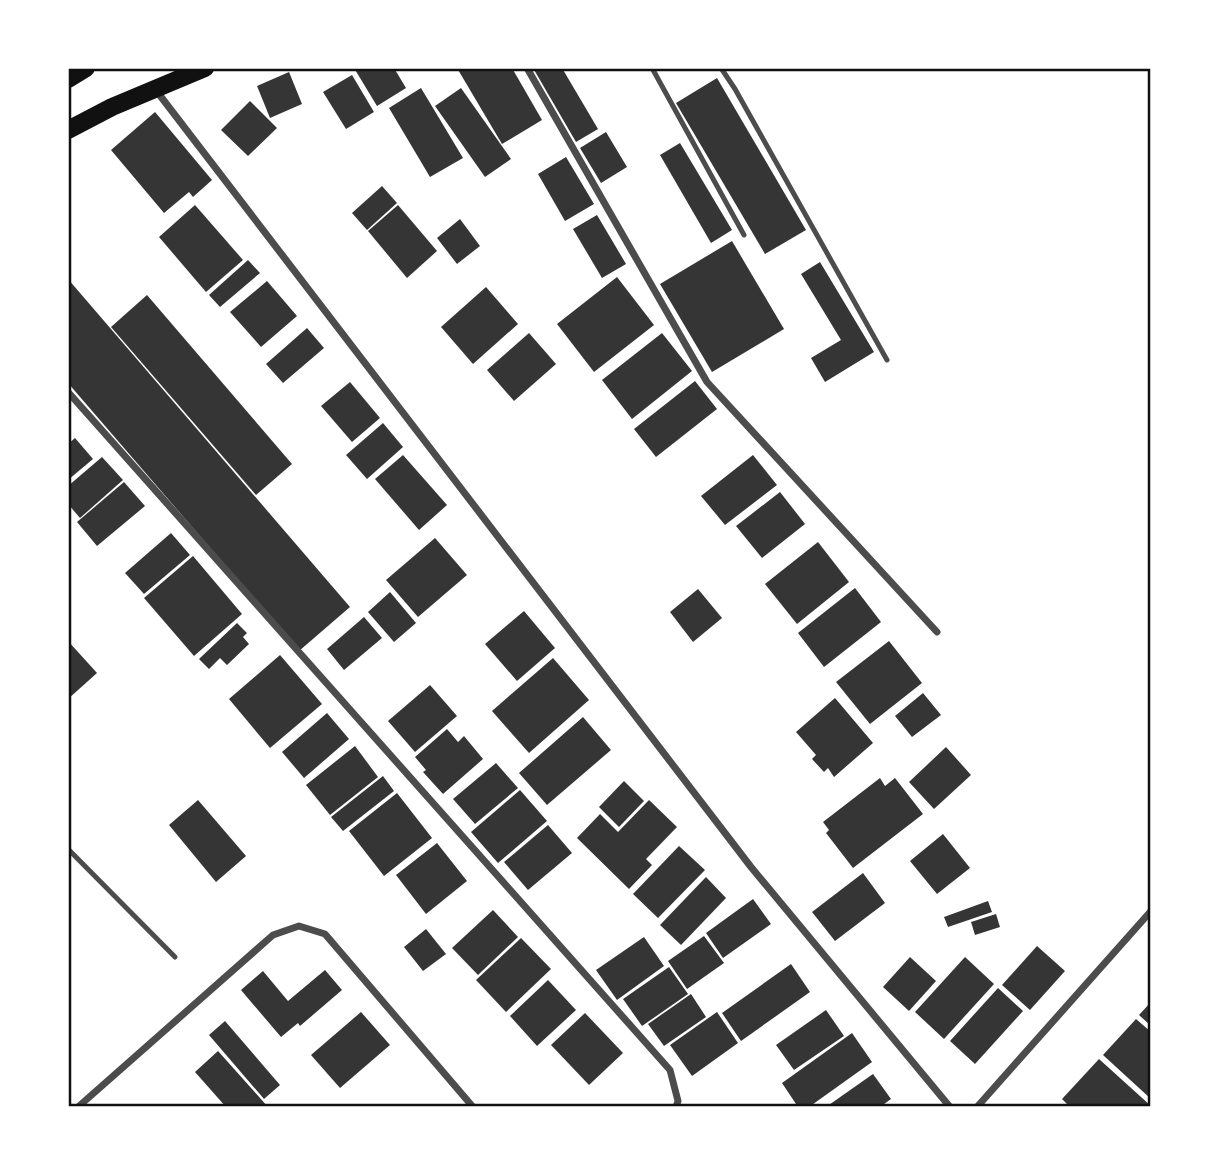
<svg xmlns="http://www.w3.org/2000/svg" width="1219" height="1175" font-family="Signika,sans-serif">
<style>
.building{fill:#353535}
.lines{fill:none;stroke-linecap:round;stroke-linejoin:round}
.service{stroke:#4c4c4c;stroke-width:5}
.minor{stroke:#4c4c4c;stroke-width:7}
.primary{stroke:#111;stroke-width:18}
.neatline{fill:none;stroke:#111;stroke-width:2.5}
</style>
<rect width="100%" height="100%" fill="#fff"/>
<g class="building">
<polygon points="354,68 394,68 406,88 377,106"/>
<polygon points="457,68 512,68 542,120 502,144"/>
<polygon points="533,68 562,68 598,129 576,142"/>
<polygon points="289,72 302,104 270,118 257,86"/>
<polygon points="352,75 374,112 346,129 323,92"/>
<polygon points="717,78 806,230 765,254 676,103"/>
<polygon points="421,88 463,158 430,177 389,108"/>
<polygon points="461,88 511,159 485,177 435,106"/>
<polygon points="250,101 277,128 248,156 221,130"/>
<polygon points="155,112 212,180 193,197 189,192 164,213 111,150"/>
<polygon points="606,132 627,167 601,183 580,148"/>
<polygon points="680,143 732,230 711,243 660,155"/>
<polygon points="566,157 594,204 565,221 538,174"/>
<polygon points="382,186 397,203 367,230 352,213"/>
<polygon points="195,205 243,260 206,292 159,237"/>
<polygon points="398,205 437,251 407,278 368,231"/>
<polygon points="597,215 626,264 602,278 573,229"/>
<polygon points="460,219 480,246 457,264 437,238"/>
<polygon points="732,241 784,329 712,372 660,284"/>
<polygon points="248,260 260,273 220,307 209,295"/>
<polygon points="820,262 874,352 825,382 811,358 841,340 801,274"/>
<polygon points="617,277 654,325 594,372 557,324"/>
<polygon points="68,279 350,607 299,651 68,383"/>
<polygon points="267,281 297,316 261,347 230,312"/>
<polygon points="486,287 518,324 473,364 441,327"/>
<polygon points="147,295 292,464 256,495 111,327"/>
<polygon points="307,328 324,348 283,383 266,364"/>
<polygon points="529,333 556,364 514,401 487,370"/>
<polygon points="662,333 692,371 632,419 602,380"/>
<polygon points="695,381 717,409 656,457 634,429"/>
<polygon points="350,382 380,418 352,442 321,406"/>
<polygon points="383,423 403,447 367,479 346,455"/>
<polygon points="75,438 93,459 68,480 68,444"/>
<polygon points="403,455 447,505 419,530 375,479"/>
<polygon points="753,455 777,485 725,525 701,496"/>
<polygon points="102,457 123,480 80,518 68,504 68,486"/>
<polygon points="124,482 145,506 97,546 77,522"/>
<polygon points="780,492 805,524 762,558 736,526"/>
<polygon points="171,533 190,555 144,594 125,573"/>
<polygon points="435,538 467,575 418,617 386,580"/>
<polygon points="818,542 849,582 797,624 765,584"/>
<polygon points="193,556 242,614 194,656 144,598"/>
<polygon points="855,588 881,622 824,667 798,633"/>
<polygon points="698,589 722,618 693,642 670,612"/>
<polygon points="390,592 416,623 394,642 368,612"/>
<polygon points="524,611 555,648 517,681 485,644"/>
<polygon points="364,617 382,638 344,670 327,649"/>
<polygon points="237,623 247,633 243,637 249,644 227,665 220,658 209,669 199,659"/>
<polygon points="68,641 97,673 68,699"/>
<polygon points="889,641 922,683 870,724 836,682"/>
<polygon points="280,655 322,704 270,748 229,699"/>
<polygon points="553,658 589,700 529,753 492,711"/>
<polygon points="430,685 457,716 415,752 388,721"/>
<polygon points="923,693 941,715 912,737 895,716"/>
<polygon points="835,698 873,743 834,777 828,768 824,772 812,759 816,755 796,732"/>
<polygon points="327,713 349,739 304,778 282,752"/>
<polygon points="583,717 611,750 547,805 519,773"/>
<polygon points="447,729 458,742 464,736 483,759 443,794 423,772 426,770 415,757"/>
<polygon points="355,746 378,777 330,815 306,785"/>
<polygon points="946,747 971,775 934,809 909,782"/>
<polygon points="496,763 518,788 475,824 453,799"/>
<polygon points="383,776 394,791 343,831 331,817"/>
<polygon points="880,778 885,786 895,778 923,814 853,868 826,833 829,830 823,822"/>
<polygon points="624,781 644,801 619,827 599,807"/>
<polygon points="520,790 547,821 498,863 471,832"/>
<polygon points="397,793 432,838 384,876 349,831"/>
<polygon points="198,800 246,856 216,882 169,825"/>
<polygon points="649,800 677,827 646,859 652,865 629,889 577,838 600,814 618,832"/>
<polygon points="548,825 572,853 528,890 504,862"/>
<polygon points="943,834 970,868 937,894 910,861"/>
<polygon points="437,843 467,881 426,914 396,875"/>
<polygon points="679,846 705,870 658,918 633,894"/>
<polygon points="863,873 885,903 835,941 812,912"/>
<polygon points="706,877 726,898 681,945 660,925"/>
<polygon points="753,899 771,924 723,958 706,933"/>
<polygon points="988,901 992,912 948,927 944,917"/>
<polygon points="493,910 518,937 478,975 452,948"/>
<polygon points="996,914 1000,927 975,935 971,922"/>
<polygon points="426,929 446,954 423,971 404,947"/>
<polygon points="704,936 724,963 687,989 668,961"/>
<polygon points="644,937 664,966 617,1000 596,970"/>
<polygon points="521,938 551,969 506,1012 476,980"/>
<polygon points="1037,946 1065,971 1030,1010 1002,985"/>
<polygon points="910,957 936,981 909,1011 883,987"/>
<polygon points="965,957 994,984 944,1039 915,1012"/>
<polygon points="791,964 810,992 741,1041 722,1013"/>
<polygon points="669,967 688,994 642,1026 623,999"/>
<polygon points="325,970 342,990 300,1026 298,1023 281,1037 241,990 263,971 288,1001"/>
<polygon points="548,980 576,1010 537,1046 510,1016"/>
<polygon points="998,988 1023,1011 975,1064 950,1041"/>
<polygon points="691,994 706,1017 664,1046 648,1024"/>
<polygon points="1151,1002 1151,1026 1139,1015"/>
<polygon points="826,1010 844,1036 794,1070 776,1045"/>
<polygon points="361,1012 390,1045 340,1088 311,1055"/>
<polygon points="717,1012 738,1043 692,1076 670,1045"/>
<polygon points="585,1013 623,1053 589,1085 551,1045"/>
<polygon points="1136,1019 1151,1032 1151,1099 1103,1055"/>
<polygon points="225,1021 280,1085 264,1099 209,1035"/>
<polygon points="852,1033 872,1062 809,1107 798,1107 782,1083"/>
<polygon points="218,1051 268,1107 226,1107 195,1072"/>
<polygon points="1099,1059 1151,1106 1151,1107 1070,1107 1062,1099"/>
<polygon points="873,1074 891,1099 880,1107 826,1107"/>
</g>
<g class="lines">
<g class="service">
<polyline points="652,68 744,235"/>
<polyline points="721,68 735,89 887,360"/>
<polyline points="68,849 175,957"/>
</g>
<g class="minor">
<polyline points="527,68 707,382 937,632"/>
<polyline points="155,89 751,867 950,1107"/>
<polyline points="68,392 670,1070 678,1101 676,1107"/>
<polyline points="78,1107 273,935 299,926 325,934 473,1107"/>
<polyline points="977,1107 1151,911"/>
</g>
<g class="primary">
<polyline points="68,79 86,68"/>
<polyline points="68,130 112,107 205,68"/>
</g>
</g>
<rect width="1219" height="1175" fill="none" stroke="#ffffff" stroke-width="140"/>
<rect x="70" y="70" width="1079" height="1035" class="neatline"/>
</svg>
